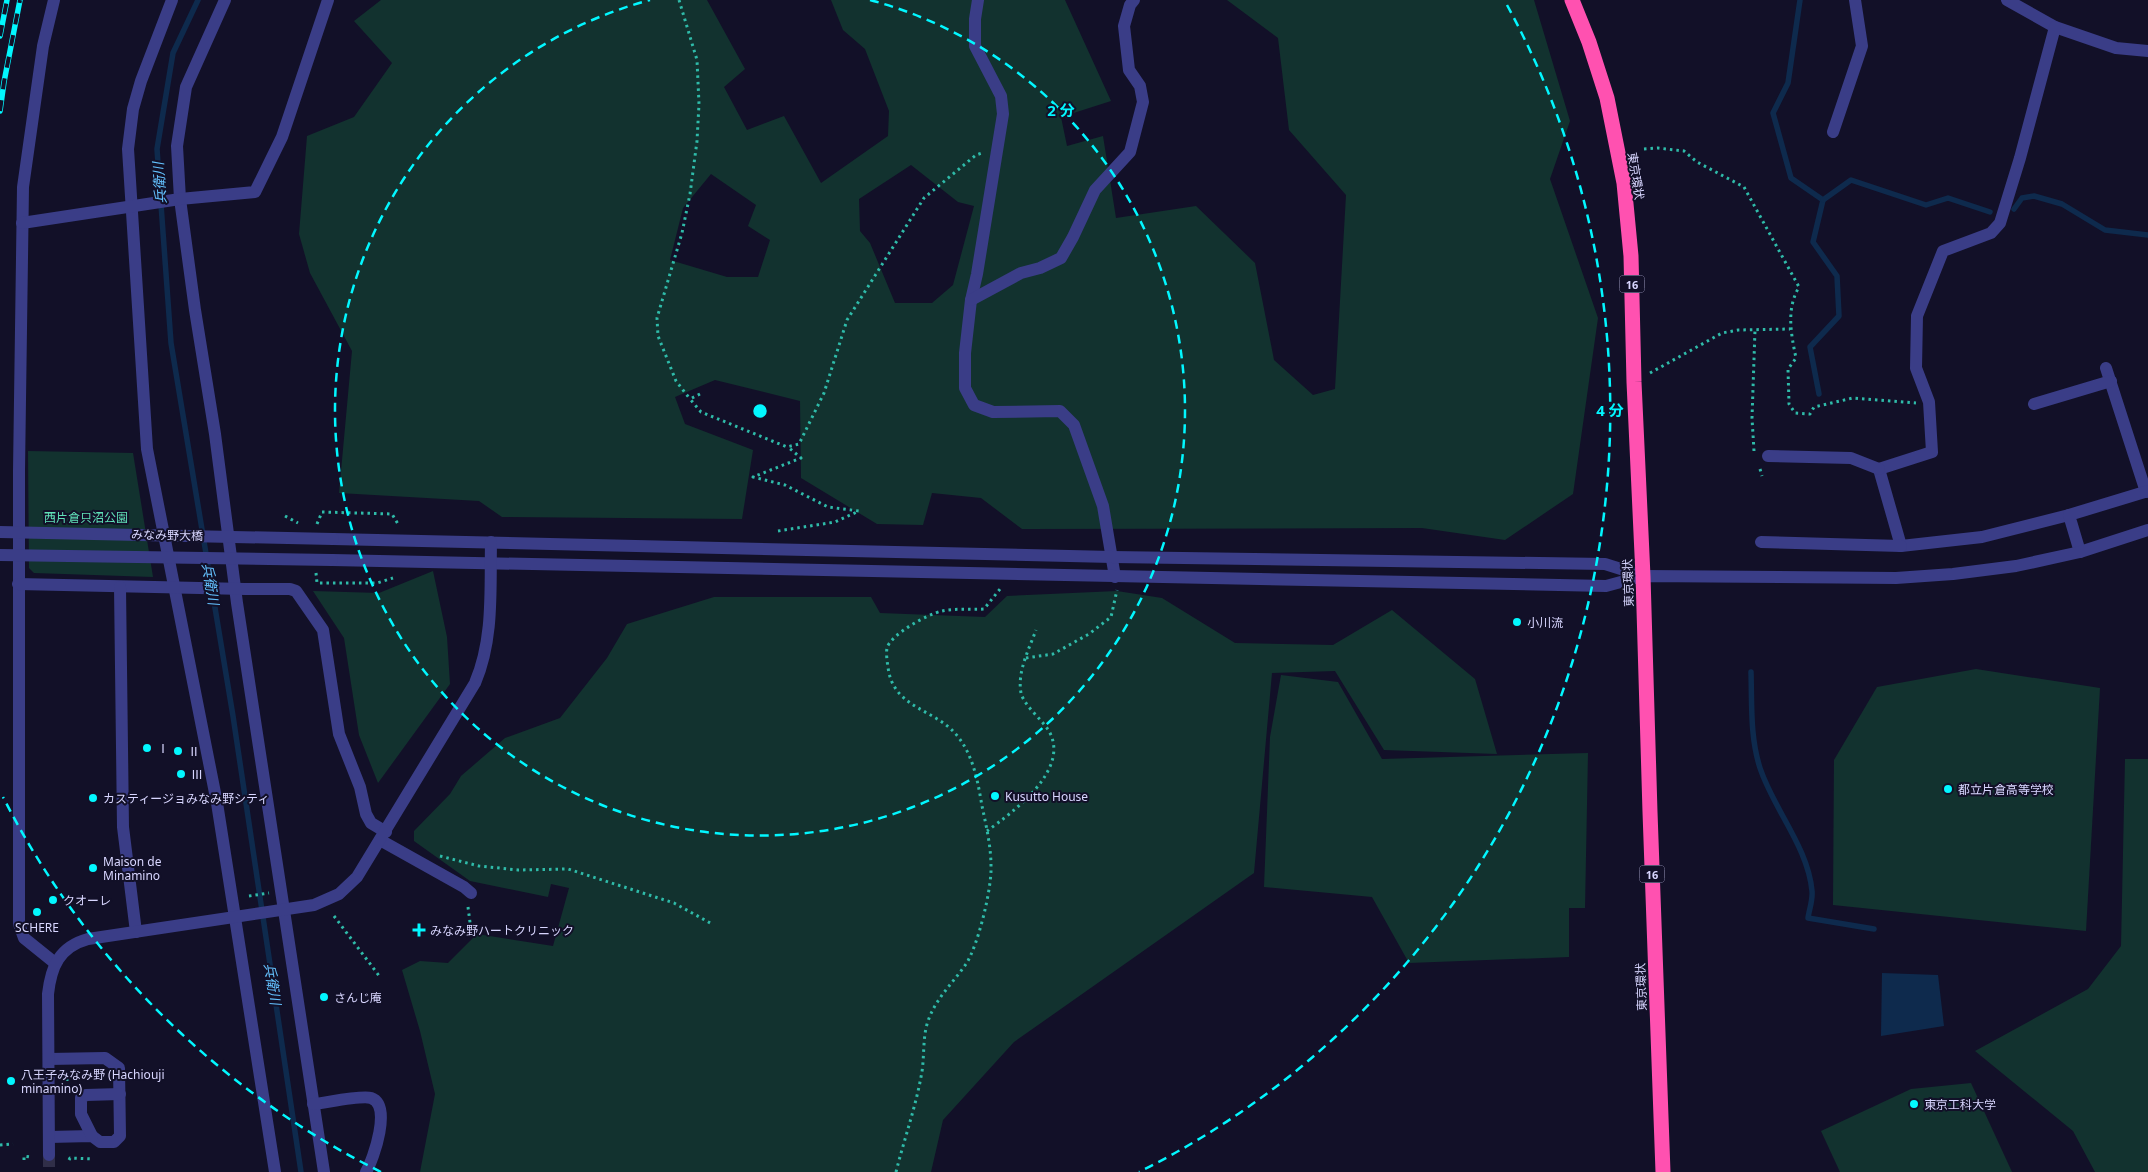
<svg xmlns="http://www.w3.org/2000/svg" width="2148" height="1172" font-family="'Noto Sans','Noto Sans JP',sans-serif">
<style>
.green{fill:#12322f;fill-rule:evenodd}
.water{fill:#0e2a4d}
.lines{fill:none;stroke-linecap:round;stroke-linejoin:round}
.stream{stroke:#0e2a4d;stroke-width:5.5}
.minor-tunnel{stroke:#302e48;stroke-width:12;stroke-dasharray:12 6;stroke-linecap:butt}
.path{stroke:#2fbba9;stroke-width:3;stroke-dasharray:2.5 4;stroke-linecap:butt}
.minor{stroke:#3a3d87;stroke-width:12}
.highway{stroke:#ff51b0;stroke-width:15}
.rail-casing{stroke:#02f7ff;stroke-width:5.5}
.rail{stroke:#121028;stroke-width:4;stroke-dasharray:11;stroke-linecap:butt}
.minor-bridge{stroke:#3a3d87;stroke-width:12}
.ring{fill:none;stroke:#02f7ff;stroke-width:2.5;stroke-dasharray:9 6}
.poi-dot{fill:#02f7ff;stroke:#121028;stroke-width:2}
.labels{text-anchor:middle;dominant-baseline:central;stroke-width:4;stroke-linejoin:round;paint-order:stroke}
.shield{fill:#121028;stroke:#9d9bbe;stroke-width:1}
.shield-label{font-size:11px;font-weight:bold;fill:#d8d6ff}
.street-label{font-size:12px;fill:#d8d6ff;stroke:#121028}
.park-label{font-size:12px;fill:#60e1b8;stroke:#121028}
.poi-label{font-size:12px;fill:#d8d6ff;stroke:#121028;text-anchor:start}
.water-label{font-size:14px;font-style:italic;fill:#64c2ff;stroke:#121028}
.centre{fill:#02f7ff;stroke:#121028;stroke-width:2.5}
.ring-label{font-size:15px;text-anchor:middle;font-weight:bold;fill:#02f7ff;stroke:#121028;stroke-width:4;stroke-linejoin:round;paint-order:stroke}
</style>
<rect width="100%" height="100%" fill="#121028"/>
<g class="green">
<path d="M381 0H707L745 69 724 87 747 130 784 116 821 183 888 136 889 111 865 49 843 30 831 0H1065L1111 101 1061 117 1067 146 1103 136 1116 218 1196 206 1255 263 1274 360 1313 395 1335 389 1346 195 1289 130 1278 38 1227 0H1534L1570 121 1550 179 1598 318 1573 494 1505 540 1422 528 1022 529 981 498 932 493 923 525 877 524 801 478 800 401 715 380 675 397 685 424 753 450 742 519 502 517 479 501 339 493 352 351 310 273 299 234 307 136 354 117 392 63 354 21ZM911 165 958 202 974 206 953 285 932 303H895L870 243 860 231 859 199ZM711 174 756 205 748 226 770 240 758 277H727L670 260 683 208Z"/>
<polygon points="28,451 133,453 153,577 34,573 29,568"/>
<polygon points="433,571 447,637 450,684 378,783 359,735 344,638 313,591 379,593"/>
<polygon points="1117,591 1162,598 1235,643 1333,645 1392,610 1475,679 1497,754 1384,750 1335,671 1272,673 1254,873 1014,1042 943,1120 931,1172 420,1172 435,1094 420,1031 402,970 420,961 448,963 477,934 553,946 569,888 551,884 548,897 470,881 414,841 414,831 450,794 461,776 505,738 560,718 607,658 627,624 714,597 871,597 880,613 985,617 1007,596"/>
<polygon points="1976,669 2100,688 2086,931 1833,905 1834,760 1877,687"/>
<polygon points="1281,675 1338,682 1382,759 1588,753 1585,908 1569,908 1569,957 1409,963 1372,897 1264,887 1270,737"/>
<polygon points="2125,759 2148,759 2148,1172 2095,1172 2073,1131 1975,1051 2088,989 2121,946"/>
<polygon points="1971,1083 2012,1172 1840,1172 1821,1131 1911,1089"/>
</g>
<polygon class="water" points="1882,973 1938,975 1944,1026 1881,1036"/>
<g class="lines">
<g class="stream">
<polyline points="198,0 173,53 157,149 171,343 233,716 301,1172"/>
<polyline points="1800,0 1788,83 1773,113 1791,178 1823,200 1813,242 1837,276 1839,316 1810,347 1819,394"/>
<polyline points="1823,200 1851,180 1926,205 1948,198 1990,212"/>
<polyline points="2014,209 2022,198 2034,196 2062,204 2105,230 2148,235"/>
<path d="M1751 672C1752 705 1750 737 1760 768 1774 810 1808 847 1812 891 1813 900 1809 910 1808 918L1874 929"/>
</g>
<polyline class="minor-tunnel" points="49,1155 49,1172"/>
<g class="path">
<polyline points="679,0 697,60 699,104 697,141 690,194 682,233 657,318 658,336 676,381 690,399"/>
<path d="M1644 149 1658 148 1684 151 1697 162 1744 187 1799 287C1786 309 1791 334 1796 358L1788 369 1789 404 1795 413 1810 414 1814 407 1853 398 1916 403"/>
<polyline points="1650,373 1722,333 1738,330 1790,329"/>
<polyline points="700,394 690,399 701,412 787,447 799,444 824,393 847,320 924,198 976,155 982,153"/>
<polyline points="1754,451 1752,418 1755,330"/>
<polyline points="1760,469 1762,476"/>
<polyline points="285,516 298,523"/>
<polyline points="317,524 322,512 392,514 398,524"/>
<polyline points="778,531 835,522 859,511 828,507 785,485 753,477 801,458 788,447"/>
<polyline points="316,573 317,583 377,583 393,578"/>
<polyline points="1026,658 1053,654 1089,634 1111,617 1117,590"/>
<path d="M987 831C1013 812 1069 771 1050 733 1044 721 1024 706 1021 693 1017 672 1029 649 1036 630"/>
<polyline points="440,856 479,866 518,870 568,869 674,903 712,924"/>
<polyline points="249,896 269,893"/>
<polyline points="468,907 471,930"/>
<polyline points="334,916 380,977"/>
<polyline points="67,1072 67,1091"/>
<polyline points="0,1145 13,1144"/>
<polyline points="24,1160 24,1156 30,1157"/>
<polyline points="69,1160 70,1158 93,1159"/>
<path d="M896 1172C904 1140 915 1109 921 1077 925 1059 922 1038 928 1021 936 998 953 983 966 964 978 946 992 888 991 866 991 846 986 825 982 806 978 783 974 758 959 738 937 708 893 710 888 667 887 661 886 653 887 648 891 634 928 614 942 611 955 608 970 610 984 609L1000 589"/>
</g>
<g class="minor">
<polyline points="54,0 43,46 23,187 19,471 19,924 24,938 55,963"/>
<polyline points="172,0 141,81 133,109 128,149 147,449 217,803 275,1172"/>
<polyline points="225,0 186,87 177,146 180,199 195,310 215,434 237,603 324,1172"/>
<polyline points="978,0 975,19 975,46 1001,96 1003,114 977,274 971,300 965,353 965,388 974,405 993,412 1060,411 1074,425 1103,506 1115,577"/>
<polyline points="2007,0 2055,27 2116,48 2148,51"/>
<polyline points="2055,27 2020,158 2000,223 1991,233 1943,251 1917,316 1916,368 1929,402 1932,452 1879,469 1901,546 1982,537 2069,515"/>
<polyline points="1833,132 1862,46 1855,0"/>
<polyline points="22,223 180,199 255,192 282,137 328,0"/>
<polyline points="971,300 1021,273 1040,268 1061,258 1073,237 1095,190 1130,152 1143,102 1140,86 1129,70 1124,26 1130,5 1134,0"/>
<polyline points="2106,368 2146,492"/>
<polyline points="2034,404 2111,381"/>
<polyline points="1768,456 1851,458 1879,469"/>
<polyline points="333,539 1112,557 1605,564 1643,576"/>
<polyline points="1761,542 1901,546"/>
<polyline points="2080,552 2069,515 2148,491"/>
<polyline points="332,560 1606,586 1643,576 1896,578 1953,574 2016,566 2080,552 2148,530"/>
<polyline points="18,584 245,589 290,589 296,591 323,630 339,734 360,787 366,814 371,823 386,832"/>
<polyline points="120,587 123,827 136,932"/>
<polyline points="380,840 464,887 471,893"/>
<polyline points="49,1059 105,1058 119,1068 120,1136 114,1142 100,1142 92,1136 49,1137"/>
<path d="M313 1104C325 1103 361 1095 371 1098 392 1105 374 1158 366 1172"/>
<polyline points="92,1136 81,1114 81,1098 86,1095 120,1094"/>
<path d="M49 1155 48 994C51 967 59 947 88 939L314 905 339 894 357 877 475 683C494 639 490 589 491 542"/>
</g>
<polyline class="highway" points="1572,0 1589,42 1607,98 1624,183 1631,256 1634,382 1643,576 1650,812 1663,1172"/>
<g class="rail-casing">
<g id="rail">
<polyline points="0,36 7,0"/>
<polyline points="0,111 4,82 20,0"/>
</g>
</g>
<use href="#rail" class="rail"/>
<g class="minor-bridge">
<polyline points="0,532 333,539"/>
<polyline points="0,555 332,560"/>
</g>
</g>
<g class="ring">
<path d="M870 0A425 425 0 1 1 650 0"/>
<path d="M381 1172A850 850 0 0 1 3 797M1507 5A850 850 0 0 1 1139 1172"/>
</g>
<g class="poi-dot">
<circle cx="1517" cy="622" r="5"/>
<circle cx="147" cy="748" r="5"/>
<circle cx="178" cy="751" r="5"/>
<circle cx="181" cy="774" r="5"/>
<circle cx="1948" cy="789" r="5"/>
<circle cx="995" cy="796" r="5"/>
<circle cx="93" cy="798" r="5"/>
<circle cx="93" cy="868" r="5"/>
<circle cx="53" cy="900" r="5"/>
<circle cx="37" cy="912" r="5"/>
<path d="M416.5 922.5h5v5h5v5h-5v5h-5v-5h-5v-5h5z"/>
<circle cx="324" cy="997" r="5"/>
<circle cx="11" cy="1081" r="5"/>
<circle cx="1914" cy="1104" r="5"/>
</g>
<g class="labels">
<g class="shield">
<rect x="1619.5" y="275.5" width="25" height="17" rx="4"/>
<rect x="1639.5" y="865.5" width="25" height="17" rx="4"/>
</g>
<g class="shield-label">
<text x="1632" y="284">16</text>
<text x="1652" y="874">16</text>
</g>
<g class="street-label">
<text transform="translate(1636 176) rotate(81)">東京環状</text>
<text transform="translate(167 535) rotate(1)">みなみ野大橋</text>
<text transform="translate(1628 583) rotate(-92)">東京環状</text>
<text transform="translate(1641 987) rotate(-92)">東京環状</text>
</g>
<g class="park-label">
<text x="86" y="517">西片倉只沼公園</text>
</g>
<g class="poi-label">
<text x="1527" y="622">小川流</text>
<text x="157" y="748">Ⅰ</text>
<text x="188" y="751">Ⅱ</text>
<text x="191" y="774">Ⅲ</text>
<text x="1958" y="789">都立片倉高等学校</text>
<text x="1005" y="796">Kusutto House</text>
<text x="103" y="798">カスティージョみなみ野シティ</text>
<text x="103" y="861">Maison de<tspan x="103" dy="14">Minamino</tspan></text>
<text x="63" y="900">クオーレ</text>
<text x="37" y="927" text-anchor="middle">SCHERE</text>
<text x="430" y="930">みなみ野ハートクリニック</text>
<text x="334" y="997">さんじ庵</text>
<text x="21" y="1074">八王子みなみ野 (Hachiouji<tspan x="21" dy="14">minamino)</tspan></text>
<text x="1924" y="1104">東京工科大学</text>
</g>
<g class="water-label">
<text transform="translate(159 183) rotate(-94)">兵衛川</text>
<text transform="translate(211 584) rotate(81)">兵衛川</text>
<text transform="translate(273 984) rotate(81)">兵衛川</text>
</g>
</g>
<circle cx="760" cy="411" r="8" class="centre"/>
<g class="ring-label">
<text x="1061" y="116">2 分</text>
<text x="1610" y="416">4 分</text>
</g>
</svg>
